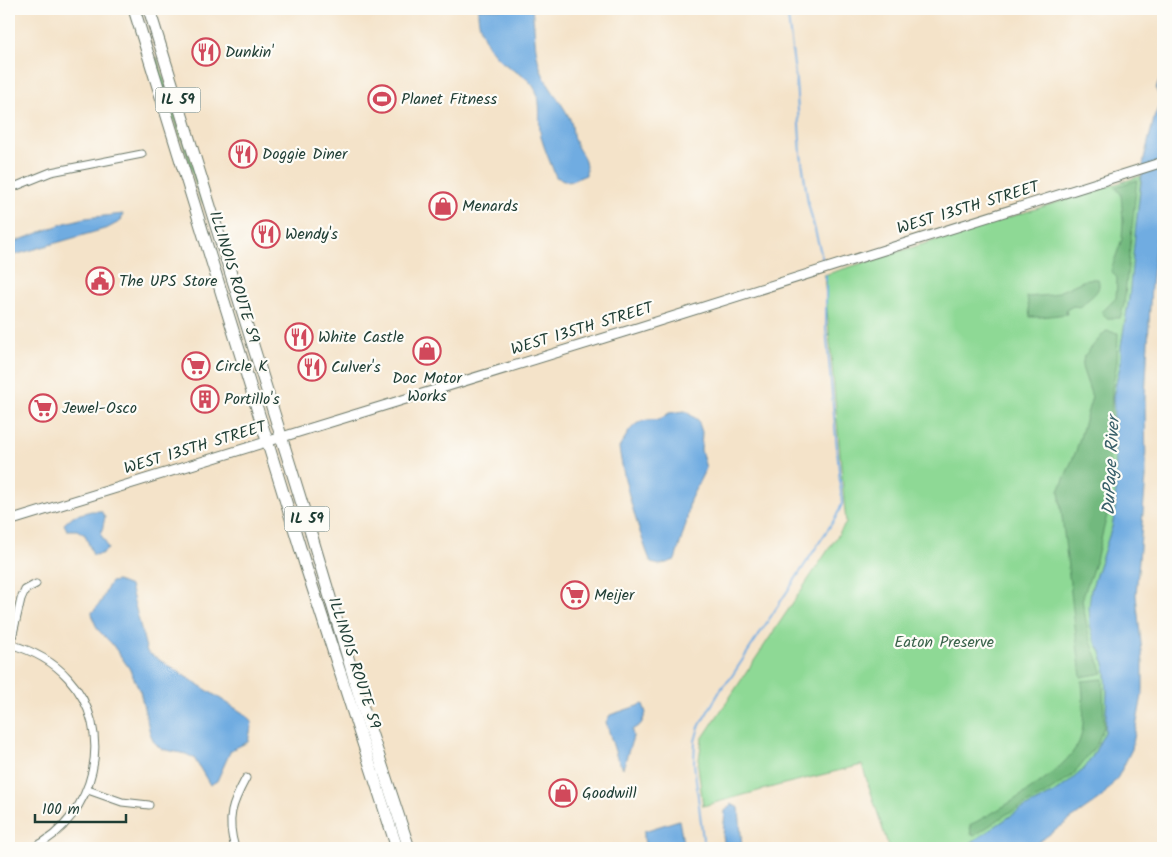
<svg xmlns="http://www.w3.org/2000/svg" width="1172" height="857" font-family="Kalam,sans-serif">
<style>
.green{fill:#8ed995;stroke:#568b64}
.forest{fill:#72b97e;stroke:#487b59}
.water{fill:#70ace1;stroke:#48748a}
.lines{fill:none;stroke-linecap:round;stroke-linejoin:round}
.stream{stroke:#70ace1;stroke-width:2}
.minor-casing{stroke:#6a7768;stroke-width:9}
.tertiary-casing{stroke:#6a7768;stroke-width:11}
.primary-casing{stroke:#6a7768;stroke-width:13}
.minor{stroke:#fff;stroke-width:7}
.tertiary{stroke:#fff;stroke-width:9}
.primary{stroke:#fff;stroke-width:11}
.labels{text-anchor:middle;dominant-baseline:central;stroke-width:4.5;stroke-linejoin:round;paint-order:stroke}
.shield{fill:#fdfcf7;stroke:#62766e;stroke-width:1}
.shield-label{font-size:15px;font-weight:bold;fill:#1f3d34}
.poi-label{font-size:16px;fill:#1f3d34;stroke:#fdfcf7;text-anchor:start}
.street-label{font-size:16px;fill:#1f3d34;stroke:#fdfcf7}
.park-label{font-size:16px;fill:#3b644c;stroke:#fdfcf7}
.water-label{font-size:18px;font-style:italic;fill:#375e68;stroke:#fdfcf7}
</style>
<rect width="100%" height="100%" fill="#fdfcf7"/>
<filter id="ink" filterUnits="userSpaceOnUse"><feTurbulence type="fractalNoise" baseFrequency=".02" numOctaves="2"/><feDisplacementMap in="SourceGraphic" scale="10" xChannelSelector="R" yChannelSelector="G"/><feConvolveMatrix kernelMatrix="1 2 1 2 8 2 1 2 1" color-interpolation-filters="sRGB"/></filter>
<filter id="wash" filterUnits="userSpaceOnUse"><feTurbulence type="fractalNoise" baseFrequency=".0096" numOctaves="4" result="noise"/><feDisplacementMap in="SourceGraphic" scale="20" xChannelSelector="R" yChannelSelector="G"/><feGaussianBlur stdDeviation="1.12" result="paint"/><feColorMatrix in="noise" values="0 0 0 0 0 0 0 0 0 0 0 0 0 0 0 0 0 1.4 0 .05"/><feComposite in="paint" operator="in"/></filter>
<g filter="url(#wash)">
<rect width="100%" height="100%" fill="#f4e3c9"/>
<g class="green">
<path d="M156 57H157L179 128 199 182 204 204 201 201C194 179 188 157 180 135 171 113 156 80 156 57Z"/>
<polygon points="1141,176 1129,299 1121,346 1121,362 1113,396 1116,471 1115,511 1112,527 1091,590 1094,639 1101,652 1106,672 1107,692 1105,732 1092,757 1085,768 1068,783 1052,794 1018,811 963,848 889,848 862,765 784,784 703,806 698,766 702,739 846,523 824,275"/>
</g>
<g class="forest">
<polygon points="1137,180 1124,305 1120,318 1106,318 1102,312 1116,298 1117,278 1111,270 1122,239 1123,221 1121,194 1115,187"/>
<path d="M1087 279H1098C1103 293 1088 297 1081 307L1073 306 1066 310 1067 314 1041 317H1030L1027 297 1052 295Z"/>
<polygon points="1106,331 1118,333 1117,362 1112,389 1108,511 1096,560 1082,600 1089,636 1103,673 1081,677 1059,491 1076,451 1092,397 1082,367 1084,356"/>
<path d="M1103 679 1104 726 1097 744 1072 776 1042 796 1007 814 974 836 971 834 970 825C999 810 1066 772 1079 742 1086 726 1083 699 1082 681Z"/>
</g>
<g class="water">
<path d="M478 9H532C535 28 534 48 540 67 546 86 560 99 569 117 573 124 572 132 574 139 580 156 587 154 586 175L569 182 556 177C551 164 545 151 541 137 537 121 543 104 535 89 527 75 517 74 506 65 489 53 477 29 478 9Z"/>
<polygon points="1163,71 1163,210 1156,239 1151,286 1145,398 1146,477 1136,595 1143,663 1143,690 1132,749 1118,777 1101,798 1030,848 963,848 1018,811 1052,794 1068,783 1085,768 1092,757 1105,732 1107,692 1106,672 1101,652 1094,639 1090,624 1089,607 1091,590 1112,527 1115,511 1116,471 1113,396 1121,362 1121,346 1129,299 1135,234 1144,158 1155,115 1161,101 1156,89"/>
<polygon points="123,214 121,221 108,228 11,256 9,262 9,244 65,223 85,218"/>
<path d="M685 411 698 420 702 432 701 450 706 468 690 500 686 524 675 560 660 565 651 563C637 526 625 487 619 448 631 428 634 418 659 420L669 413Z"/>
<polygon points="91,511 101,511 105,517 101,535 105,541 108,549 101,554 93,555 85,535 77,530 67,530 64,524 73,516"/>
<path d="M117 581 130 586 147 652 246 715 252 723 248 742 231 750 217 781 210 785 194 758 186 754 161 749 154 742 150 733 140 691 129 668 112 644 98 630 93 619 92 612C104 602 103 593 111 582Z"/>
<polygon points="643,704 646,713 641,724 632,730 633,737 623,768 617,758 606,722 610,715"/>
<polygon points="731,804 739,808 742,848 725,848 723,836 725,811"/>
<polygon points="679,820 684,848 646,848 644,839 644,831"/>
</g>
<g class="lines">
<g class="stream">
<polyline points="787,9 796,82 801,154 808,203 823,261"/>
<polyline points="704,848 694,763 695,741 699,727 704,718 723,686 730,679 836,517 842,504 826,328 826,275"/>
</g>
</g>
</g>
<g filter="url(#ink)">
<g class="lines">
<g class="minor-casing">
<g id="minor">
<polyline points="9,189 51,172 142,154"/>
<path d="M9 644C31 650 52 660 68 678 117 731 95 817 33 848"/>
<polyline points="9,651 21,599 25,590 36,584"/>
<polyline points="88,790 122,802 149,805"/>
<path d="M235 848C226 818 232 804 246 778"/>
</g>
</g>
<g class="tertiary-casing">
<polyline id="tertiary" points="9,521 640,327 1163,162"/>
</g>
<g class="primary-casing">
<g id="primary">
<polyline points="134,9 305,564 397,848"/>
<polyline points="149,9 307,520 362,705 409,848"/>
</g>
</g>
<use href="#minor" class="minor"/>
<use href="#tertiary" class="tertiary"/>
<use href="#primary" class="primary"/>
</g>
</g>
<defs>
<g id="restaurant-ring" transform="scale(1.4375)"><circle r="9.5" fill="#fdfcf7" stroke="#d1495b" stroke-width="1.5"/><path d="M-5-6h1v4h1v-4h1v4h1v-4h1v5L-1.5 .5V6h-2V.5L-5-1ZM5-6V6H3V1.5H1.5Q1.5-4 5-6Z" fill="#d1495b"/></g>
<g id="stadium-ring" transform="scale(1.4375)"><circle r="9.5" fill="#fdfcf7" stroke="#d1495b" stroke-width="1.5"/><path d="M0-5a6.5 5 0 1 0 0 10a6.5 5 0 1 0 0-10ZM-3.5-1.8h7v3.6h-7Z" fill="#d1495b"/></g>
<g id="shop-ring" transform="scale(1.4375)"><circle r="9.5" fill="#fdfcf7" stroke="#d1495b" stroke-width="1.5"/><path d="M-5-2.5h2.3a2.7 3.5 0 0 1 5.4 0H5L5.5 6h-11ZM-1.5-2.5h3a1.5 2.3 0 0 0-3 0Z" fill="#d1495b"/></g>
<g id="civic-ring" transform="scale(1.4375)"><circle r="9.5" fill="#fdfcf7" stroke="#d1495b" stroke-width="1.5"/><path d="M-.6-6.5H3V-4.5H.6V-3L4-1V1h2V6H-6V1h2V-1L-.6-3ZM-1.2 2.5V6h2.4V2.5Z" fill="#d1495b"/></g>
<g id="supermarket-ring" transform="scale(1.4375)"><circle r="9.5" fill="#fdfcf7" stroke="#d1495b" stroke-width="1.5"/><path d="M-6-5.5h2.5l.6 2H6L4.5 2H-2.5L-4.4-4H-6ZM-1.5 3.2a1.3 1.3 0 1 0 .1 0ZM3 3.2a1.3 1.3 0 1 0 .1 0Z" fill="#d1495b"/></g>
<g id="building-ring" transform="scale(1.4375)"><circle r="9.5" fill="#fdfcf7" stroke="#d1495b" stroke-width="1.5"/><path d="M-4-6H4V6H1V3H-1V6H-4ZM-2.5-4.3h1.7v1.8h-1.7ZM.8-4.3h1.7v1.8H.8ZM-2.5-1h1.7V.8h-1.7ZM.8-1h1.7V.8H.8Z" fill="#d1495b"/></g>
</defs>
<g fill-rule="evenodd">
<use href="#restaurant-ring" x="206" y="52"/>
<use href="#stadium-ring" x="382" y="99"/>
<use href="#restaurant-ring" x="243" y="154"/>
<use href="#shop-ring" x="443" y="206"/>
<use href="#restaurant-ring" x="266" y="234"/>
<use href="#civic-ring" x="100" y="281"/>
<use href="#restaurant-ring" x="299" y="337"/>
<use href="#shop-ring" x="427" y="351"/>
<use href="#supermarket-ring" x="196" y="366"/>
<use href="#restaurant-ring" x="312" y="367"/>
<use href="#building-ring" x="205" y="399"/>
<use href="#supermarket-ring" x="43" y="408"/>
<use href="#supermarket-ring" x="575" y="595"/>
<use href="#shop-ring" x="563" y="793"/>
</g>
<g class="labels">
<g class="shield">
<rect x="155.5" y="87.5" width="45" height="25" rx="4"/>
<rect x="284.5" y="506.5" width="45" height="25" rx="4"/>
</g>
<g class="shield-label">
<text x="178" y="100">IL 59</text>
<text x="307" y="519">IL 59</text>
</g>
<g class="poi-label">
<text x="225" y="52">Dunkin'</text>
<text x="401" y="99">Planet Fitness</text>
<text x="262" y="154">Doggie Diner</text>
<text x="462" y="206">Menards</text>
<text x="285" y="234">Wendy's</text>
<text x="119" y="281">The UPS Store</text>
<text x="318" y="337">White Castle</text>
<text x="215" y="366">Circle K</text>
<text x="331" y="367">Culver's</text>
<text x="427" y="378" text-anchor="middle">Doc Motor<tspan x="427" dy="18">Works</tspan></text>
<text x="224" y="399">Portillo's</text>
<text x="62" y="408">Jewel-Osco</text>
<text x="594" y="595">Meijer</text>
<text x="582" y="793">Goodwill</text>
</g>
<g class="street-label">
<text transform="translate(968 208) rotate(-17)">WEST 135TH STREET</text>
<text transform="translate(234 277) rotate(73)">ILLINOIS ROUTE 59</text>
<text transform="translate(582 329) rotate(-17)">WEST 135TH STREET</text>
<text transform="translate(195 448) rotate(-17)">WEST 135TH STREET</text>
<text transform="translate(354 663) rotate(72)">ILLINOIS ROUTE 59</text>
</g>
<g class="park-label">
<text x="944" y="642">Eaton Preserve</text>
</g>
<g class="water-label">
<text transform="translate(1112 466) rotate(-87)">DuPage River</text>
</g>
</g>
<rect width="1172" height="857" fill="none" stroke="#fdfcf7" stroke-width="30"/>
<path d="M35 814v8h91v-8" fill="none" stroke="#1f3d34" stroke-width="2.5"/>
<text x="42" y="814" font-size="15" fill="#1f3d34" stroke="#fdfcf7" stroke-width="4" paint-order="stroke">100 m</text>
</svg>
